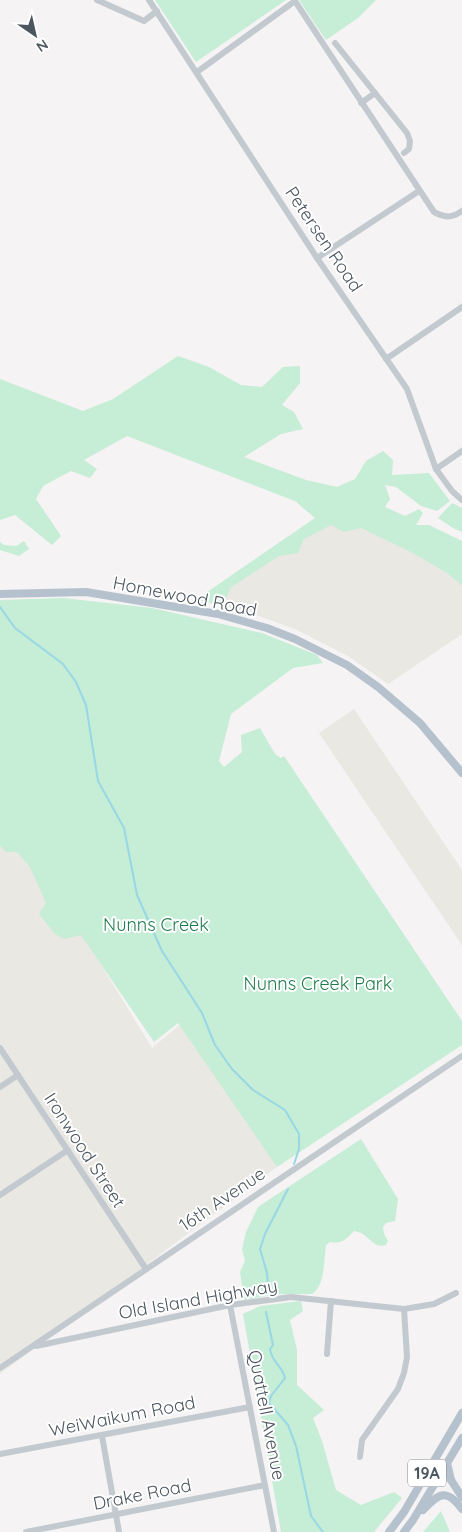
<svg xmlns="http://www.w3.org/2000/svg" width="462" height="1532" font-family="Quicksand,sans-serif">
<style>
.commercial{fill:#eae8e2}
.green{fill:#c6edd5}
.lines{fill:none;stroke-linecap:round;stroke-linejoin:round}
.stream{stroke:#98d7e6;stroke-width:2}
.minor{stroke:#c2cad0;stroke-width:6}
.major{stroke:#b5c2ce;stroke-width:8}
.labels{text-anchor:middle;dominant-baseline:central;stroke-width:4;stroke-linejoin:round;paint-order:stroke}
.shield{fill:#fff;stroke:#82898f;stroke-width:1}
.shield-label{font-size:16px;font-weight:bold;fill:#4c565f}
.street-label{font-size:18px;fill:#4c565f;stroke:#fff}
.park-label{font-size:18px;fill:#207c4c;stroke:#fff}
</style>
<rect width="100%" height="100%" fill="#f5f3f3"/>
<g class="commercial">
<polygon points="336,510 462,564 462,634 388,684 348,656 297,630 253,614 200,601"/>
<polygon points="354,709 462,870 462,945 319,733"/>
<polygon points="0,800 152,1048 189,1017 277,1167 0,1374"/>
</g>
<g class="green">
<polygon points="155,0 286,0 196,62"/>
<polygon points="299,0 376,0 358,18 326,40"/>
<polygon points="178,356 209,367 241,385 262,387 283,367 300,366 300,383 282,405 294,412 303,429 281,434 244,457 306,480 337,487 355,479 366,461 383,451 393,460 392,475 429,473 450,501 437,511 421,506 396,487 385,485 390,499 385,507 405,516 419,509 423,513 416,525 429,525 462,541 462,585 447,573 413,553 361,528 344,532 331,525 304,539 298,553 279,556 230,588 226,599 215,604 197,599 315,518 295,501 127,436 84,460 97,469 90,478 71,471 43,486 36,499 61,536 52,545 15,515 0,520 0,379 83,411 113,399"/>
<polygon points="452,503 462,508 462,532 453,528 438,518"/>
<polygon points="24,541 29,549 19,556 0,550 0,542 4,545 16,546"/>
<polygon points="63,598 152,608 262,633 317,655 323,663 293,668 231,714 219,761 224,767 242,752 241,735 260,728 275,754 281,758 284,756 462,1021 462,1045 277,1167 178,1023 154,1042 81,935 64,939 55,934 39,914 46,903 30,867 17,852 6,852 0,846 0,600"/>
<path d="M361 1139 398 1199 395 1221 386 1223 383 1227 384 1234 388 1241 386 1245C371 1249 370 1233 354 1231 345 1240 343 1244 330 1242L326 1245C324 1259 325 1286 312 1294H278L244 1300 240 1272 245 1261 242 1249 246 1232 258 1207Z"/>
<polygon points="301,1301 303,1311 290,1320 297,1350 297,1385 324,1410 313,1418 322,1441 336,1490 361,1505 394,1492 402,1498 374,1532 281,1532 243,1314 260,1306"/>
<polygon points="441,1511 450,1532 423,1532"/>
</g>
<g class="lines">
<g class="stream">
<polyline points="0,607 15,628 63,664 76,682 86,705 98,781 124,828 137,895 162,951 202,1013 215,1045 232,1069 253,1090 285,1110 299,1134 299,1149 294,1164"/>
<polyline points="269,1295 267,1273 260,1249 265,1234 288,1189"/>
<path d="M266 1312 273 1345 270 1349C271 1361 283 1367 285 1378L271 1396 269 1403 288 1425 296 1446 311 1516 323 1532"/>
</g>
<g class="minor">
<polyline points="97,0 144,21 157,11"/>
<polyline points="149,0 317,258 407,389 436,469 452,491 462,500"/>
<polyline points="335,43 407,133 410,141 409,149 404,153"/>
<path d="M197 72 295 1 434 212C445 218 452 218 462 211"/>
<polyline points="361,103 375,93"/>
<polyline points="317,258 419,191"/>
<polyline points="386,359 462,307"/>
<polyline points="436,469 462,451"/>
<polyline points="0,1048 146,1269"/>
<polyline points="0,1087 18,1075"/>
<polyline points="0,1195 68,1150"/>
<polyline points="230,1305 274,1532"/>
<polyline points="36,1346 230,1305 291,1297 404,1309 434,1304 456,1293"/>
<polyline points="327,1354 331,1301"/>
<polyline points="0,1368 462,1056"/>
<polyline points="102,1436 119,1532"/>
<polyline points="0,1454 250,1407"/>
<polyline points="360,1457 362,1440 398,1389 404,1373 407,1357 404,1309"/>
<polyline points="26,1532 265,1485"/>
</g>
<g class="major">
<polyline points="0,594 86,592 218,614 267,628 295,639 347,665 378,687 420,723 462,773"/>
<polyline points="447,1463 451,1480 462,1497"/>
<path d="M423 1510C439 1493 447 1488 462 1509"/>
<polyline points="389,1532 404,1512 462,1413"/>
<polyline points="404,1532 413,1520 462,1438"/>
</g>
</g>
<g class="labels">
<rect class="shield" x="408" y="1459.5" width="38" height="27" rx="4"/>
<g class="shield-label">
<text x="427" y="1473">19A</text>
</g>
<g class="street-label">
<text transform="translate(324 239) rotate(56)">Petersen Road</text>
<text transform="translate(185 596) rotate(11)">Homewood Road</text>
<text transform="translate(85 1150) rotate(57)">Ironwood Street</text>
<text transform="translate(222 1199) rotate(-34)">16th Avenue</text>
<text transform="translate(198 1299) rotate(-10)">Old Island Highway</text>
<text transform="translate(267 1415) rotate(79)">Quattell Avenue</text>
<text transform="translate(122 1416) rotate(-11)">WeiWaikum Road</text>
<text transform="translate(142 1494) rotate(-11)">Drake Road</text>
</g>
<g class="park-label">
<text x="156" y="924">Nunns Creek</text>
<text x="318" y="983">Nunns Creek Park</text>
</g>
</g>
<g transform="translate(35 35) rotate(146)" stroke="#ffffff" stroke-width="4" paint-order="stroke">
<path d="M0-4L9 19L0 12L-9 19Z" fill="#4c565f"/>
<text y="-8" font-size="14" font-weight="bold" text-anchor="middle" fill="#4c565f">N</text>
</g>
</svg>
